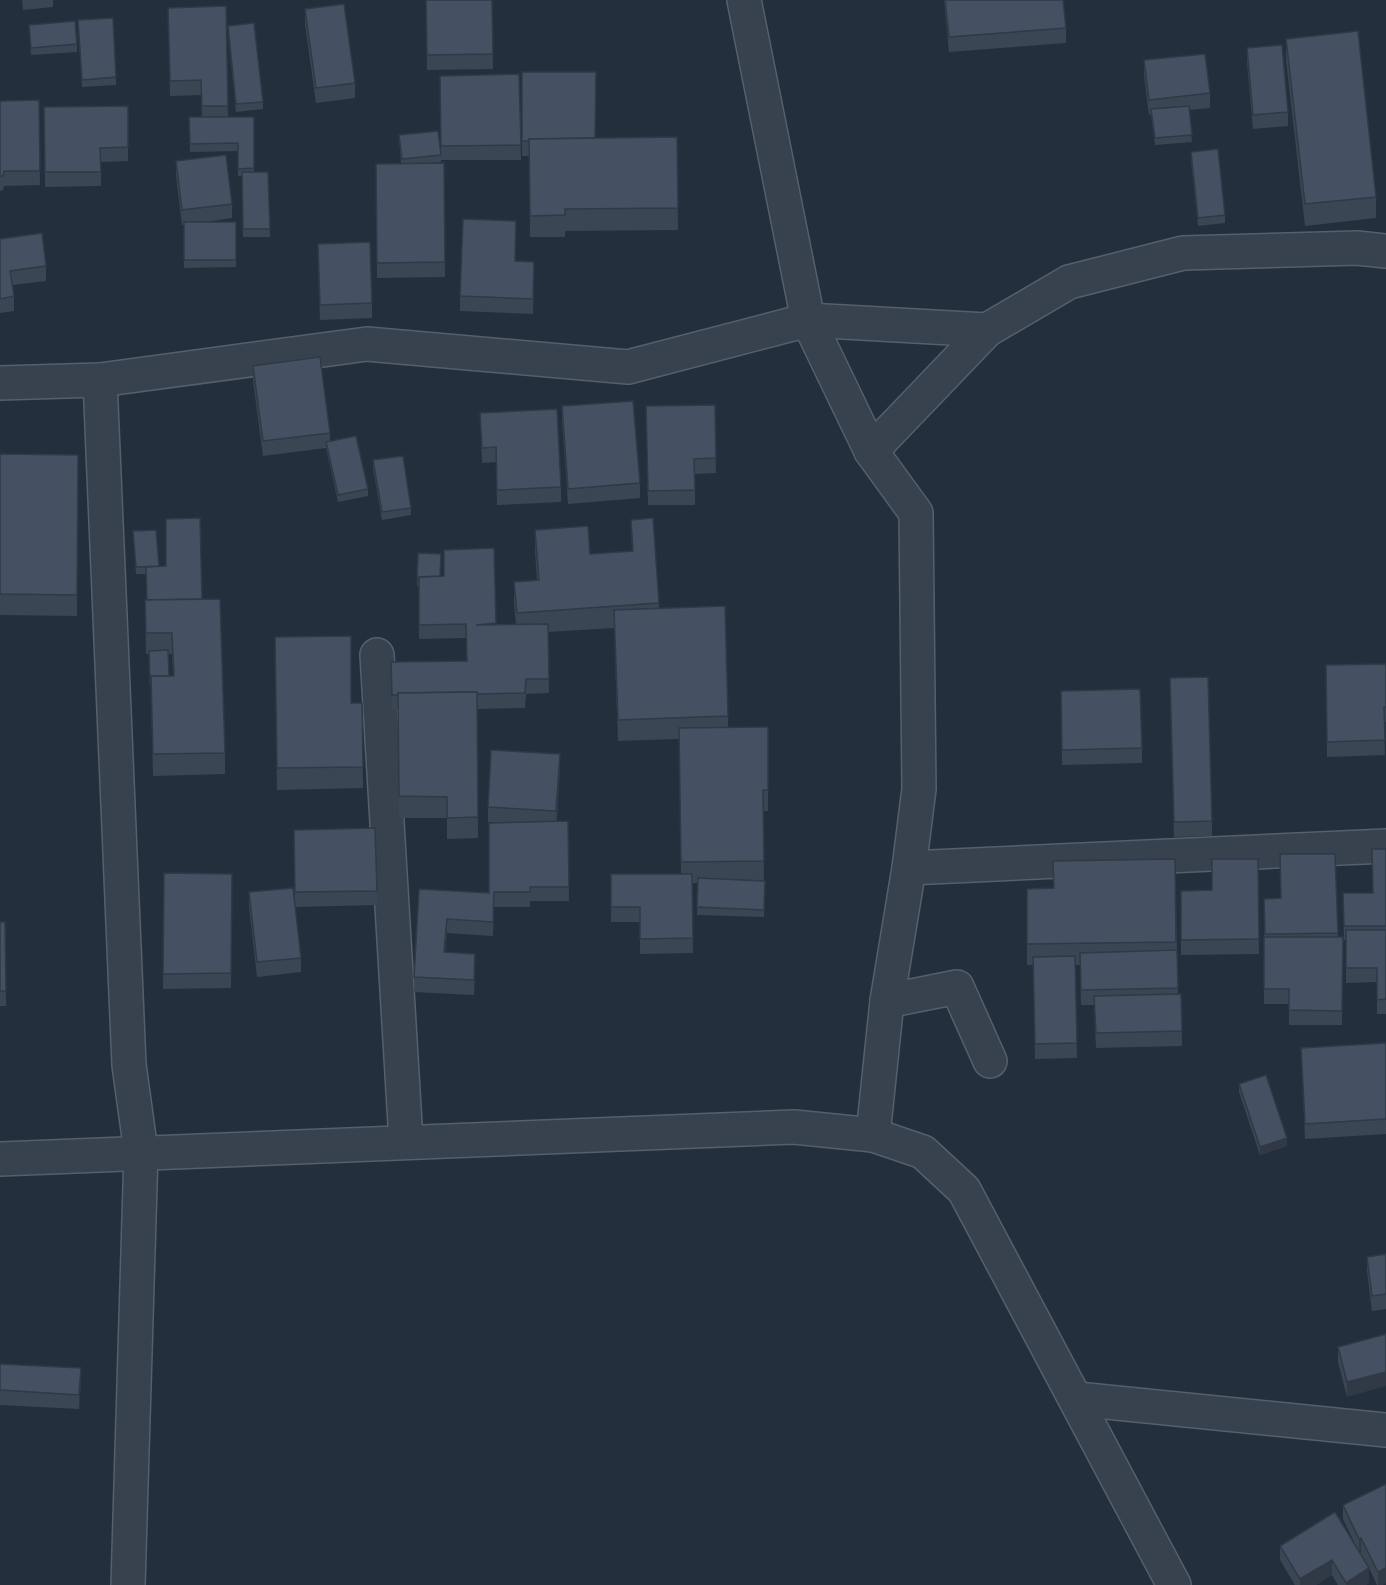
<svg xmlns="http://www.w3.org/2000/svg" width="1386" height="1585" font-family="Raleway,sans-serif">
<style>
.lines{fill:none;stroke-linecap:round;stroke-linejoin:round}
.street-casing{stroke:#565f6c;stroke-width:36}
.street{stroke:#38414e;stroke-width:33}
.wall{fill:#3b4654;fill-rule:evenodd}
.shaded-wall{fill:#303945}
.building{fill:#455162;stroke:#303945;stroke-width:1.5}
</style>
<rect width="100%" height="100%" fill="#242f3e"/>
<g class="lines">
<g class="street-casing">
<g id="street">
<polyline points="744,0 808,320 871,451 916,513 919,789 909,868 887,1001 873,1135"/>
<polyline points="100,380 129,1065 141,1152 128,1585"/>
<polyline points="0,383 100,380 367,344 628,367 808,320 987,330"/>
<polyline points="871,451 987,330 1069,282 1183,253 1357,248 1386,251"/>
<polyline points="377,655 406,1141"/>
<polyline points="909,868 1386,846"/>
<polyline points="887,1001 957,987 990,1061"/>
<polyline points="0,1159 794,1127 873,1135 923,1152 964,1190 1174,1585"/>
<polyline points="1077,1399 1386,1430"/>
</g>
</g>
<use href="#street" class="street"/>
</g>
<g class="wall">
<polygon points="22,0 53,0 53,7 23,10"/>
<polygon points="426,0 492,0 493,69 427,70"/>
<polygon points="944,0 1063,0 1066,28 1066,43 949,52"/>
<polygon points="226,6 228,117 254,117 254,172 268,172 270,237 243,237 242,176 238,176 238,151 190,152 189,117 202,117 201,95 170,96 168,8"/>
<polygon points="305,9 355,83 355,98 316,103 305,24"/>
<polygon points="29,25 77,44 77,52 31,55"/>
<polygon points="228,26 263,102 263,109 236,112 228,34"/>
<polygon points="78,28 116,77 116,85 82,87"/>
<polygon points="1286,39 1376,197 1376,218 1305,226 1286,60"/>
<polygon points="1247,48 1288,112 1288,126 1253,129 1247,63"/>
<polygon points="1144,60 1210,93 1210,108 1189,110 1192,142 1155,145 1151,114 1149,115 1144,75"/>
<polygon points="522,72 596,138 677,137 678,230 565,231 565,237 530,237 529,156 522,156"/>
<polygon points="519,74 521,160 441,160 440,76"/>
<polygon points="39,100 40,185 4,186 3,190 0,191 0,101"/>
<polygon points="128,106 128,161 101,162 101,186 45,187 44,107"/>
<polygon points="399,135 441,155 441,162 435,163 444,163 445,277 377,278 376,164 401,164"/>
<polygon points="1191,152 1225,215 1225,223 1198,226 1191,160"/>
<polygon points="176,161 232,204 232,218 206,222 236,222 236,267 184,268 184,225 182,225 176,176"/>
<polygon points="516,236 515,261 534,277 533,314 460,311 460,296"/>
<polygon points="0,239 46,266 46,281 13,285 14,296 14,311 0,313"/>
<polygon points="318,259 372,303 372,318 320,320"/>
<polygon points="253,366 330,433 330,441 368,489 368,496 338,502 326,448 263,456 253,381"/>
<polygon points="715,405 716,473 695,474 695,505 648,505 646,406"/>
<polygon points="562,406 640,483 640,498 568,504 562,421"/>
<polygon points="480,413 561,487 561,502 497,505 496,462 482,463"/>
<polygon points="0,454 78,455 77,616 0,615"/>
<polygon points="373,460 411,508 411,515 382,520 373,468"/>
<polygon points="631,520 659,603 659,608 728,716 728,727 768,727 768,811 763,811 764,881 765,881 764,917 697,915 698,883 692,883 693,953 640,954 640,922 611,922 611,874 681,874 679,739 618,741 614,628 548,632 549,693 526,694 525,708 477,709 478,838 447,839 447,818 399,818 398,709 392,709 391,662 467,661 466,638 419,639 419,586 417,586 418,553 440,576 444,576 494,548 496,624 516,624 514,603 514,582 537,580 535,551 535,530 590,554 632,551"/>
<path d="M156 530 159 567 202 599 225 753V774L153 776 151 693 149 654H146L145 600H147L146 574H136L133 531ZM168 654H172L173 676H169Z"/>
<polygon points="275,637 351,703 362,703 363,788 277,790"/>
<polygon points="1386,664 1386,722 1384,722 1385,755 1327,757 1326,665"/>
<polygon points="1061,691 1142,748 1142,763 1062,765"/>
<polygon points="1170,692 1212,821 1212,836 1174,837"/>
<polygon points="560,769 557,821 568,821 569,901 530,901 530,907 494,907 493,936 447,933 445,952 475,969 474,995 414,992 419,889 489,893 504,822 488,822 488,807"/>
<polygon points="294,830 377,891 377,905 295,907"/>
<polygon points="1386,849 1386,1014 1377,1014 1377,982 1346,983 1346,940 1344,940 1343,893 1373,893"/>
<polygon points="1335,854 1338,937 1343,937 1342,1025 1289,1025 1289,1004 1264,1004 1264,899 1280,898"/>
<polygon points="1175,859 1178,994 1181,994 1182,1046 1096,1048 1094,1005 1081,1005 1080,965 1075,965 1077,1058 1035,1059 1033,965 1027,965 1027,889 1053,888 1053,861"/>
<polygon points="1258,859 1259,954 1181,955 1181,891 1212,890"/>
<polygon points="164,873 232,874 231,988 163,989"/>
<polygon points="249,892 301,958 301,972 257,977 249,907"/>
<polygon points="0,922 5,922 6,1006 0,1006"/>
<polygon points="1386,1043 1386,1134 1305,1139 1301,1048"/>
<polygon points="1239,1084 1287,1146 1260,1155 1239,1092"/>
<polygon points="1386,1254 1386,1309 1372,1311 1367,1271 1367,1257"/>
<polygon points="1386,1334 1347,1397 1338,1362 1338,1347"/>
<polygon points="0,1364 81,1383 79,1409 0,1405"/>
<polygon points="1343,1505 1386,1583 1382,1585 1377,1585 1369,1568 1369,1583 1366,1585 1338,1585 1332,1575 1316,1585 1295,1585 1280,1560 1280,1546 1356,1546 1343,1519"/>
</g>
<g class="shaded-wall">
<polygon points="560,754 560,769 556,826 556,811"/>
<polygon points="447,919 447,933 444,967 444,952"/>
<polygon points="1287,1138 1287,1146 1260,1155 1260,1147"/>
<polygon points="81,1368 81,1383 79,1409 79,1395"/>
<polygon points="1386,1372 1386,1386 1347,1397 1347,1382"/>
<polygon points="1361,1538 1361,1552 1359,1554 1359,1539"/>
<polygon points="1332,1560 1332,1575 1316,1585 1300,1585 1300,1579"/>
<polygon points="1369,1568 1369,1583 1366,1585 1346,1585 1346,1583"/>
<polygon points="1386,1568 1386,1583 1382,1585 1378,1585 1378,1572"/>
</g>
<g class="building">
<polygon points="426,0 492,0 493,54 427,55"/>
<polygon points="945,0 1063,0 1066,28 949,37"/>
<polygon points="344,4 355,83 316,88 305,9"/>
<polygon points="226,6 228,106 202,106 201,80 170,81 168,8"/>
<polygon points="113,18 116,77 82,80 78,20"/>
<polygon points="75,21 77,44 31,48 29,25"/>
<polygon points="254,23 263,102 236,104 228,26"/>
<polygon points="1358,31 1376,197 1305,204 1286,39"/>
<polygon points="1282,45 1288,112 1253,115 1247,48"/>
<polygon points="1205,54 1210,93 1149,100 1144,60"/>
<polygon points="522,72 596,72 595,138 529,139 529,141 522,141"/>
<polygon points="519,74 521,145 441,146 440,76"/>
<polygon points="39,100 40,171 4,171 3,176 0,176 0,101"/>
<polygon points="128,106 128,147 100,148 101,172 45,172 44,107"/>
<polygon points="1189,106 1192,135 1155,138 1151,109"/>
<polygon points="189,117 254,117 254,168 238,169 238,143 190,144"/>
<polygon points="438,131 441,155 402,159 399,135"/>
<polygon points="677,137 678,208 565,209 565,215 530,216 529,139"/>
<polygon points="1218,149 1225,215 1198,218 1191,152"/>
<polygon points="226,155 232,204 182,210 176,161"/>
<polygon points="444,163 445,262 377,263 376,164"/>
<polygon points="242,172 268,172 270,229 243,229"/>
<polygon points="463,219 516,221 515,261 534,262 533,299 460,296"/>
<rect x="184" y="222" width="52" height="38"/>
<polygon points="42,233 46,266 10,271 14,296 0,299 0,239"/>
<polygon points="370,242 372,303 320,305 318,244"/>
<polygon points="320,357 330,433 263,441 253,366"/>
<polygon points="633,401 640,483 568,489 562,406"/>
<polygon points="715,405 716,458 694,459 695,490 648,491 646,406"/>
<polygon points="557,409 561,487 497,490 496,447 482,448 480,413"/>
<polygon points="356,436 368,489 338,495 326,442"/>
<polygon points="0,454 78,455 77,595 0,594"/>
<polygon points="403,456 411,508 382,512 373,460"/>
<polygon points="200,518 202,599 147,600 146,567 166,566 166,519"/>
<polygon points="653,518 659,603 517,613 514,582 539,580 535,530 588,526 590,554 633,551 631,520"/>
<polygon points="156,530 159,566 136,567 133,531"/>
<polygon points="494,548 496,623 476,625 548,624 549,679 526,679 525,693 477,694 477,692 398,693 398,695 392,695 391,662 467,661 466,624 419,625 419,577 444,576 444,550"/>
<polygon points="418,553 441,554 440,576 419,577 419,579 417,579"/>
<polygon points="220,599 225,753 153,754 151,676 174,676 172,633 146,633 145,600"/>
<polygon points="725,606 728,716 618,720 614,610"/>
<polygon points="351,636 351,703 362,703 363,767 277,768 275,637"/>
<polygon points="168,650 169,676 151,676 150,685 149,651"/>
<polygon points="1386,664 1386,707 1384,707 1385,740 1327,742 1326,665"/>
<polygon points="1208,677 1212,821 1174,822 1170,678"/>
<polygon points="1140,689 1142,748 1062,750 1061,691"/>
<polygon points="477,692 478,817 447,818 447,797 399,796 398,693"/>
<polygon points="768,727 768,790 763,790 764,861 681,862 679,728"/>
<polygon points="491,750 560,754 556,811 488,807"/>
<polygon points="568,821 569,887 530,887 530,892 494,892 493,922 447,919 444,952 475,954 474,980 414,977 419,889 489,893 489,823"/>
<polygon points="375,828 377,891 295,892 294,830"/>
<polygon points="1372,849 1386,849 1386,926 1344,926 1343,893 1373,893"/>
<polygon points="1280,854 1335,854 1338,933 1265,934 1264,899 1281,898"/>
<polygon points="1175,859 1176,942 1027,944 1027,889 1054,888 1053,861"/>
<polygon points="1212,859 1258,859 1259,939 1181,940 1181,891 1212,890"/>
<polygon points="164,873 232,874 231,973 163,974"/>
<polygon points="611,874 692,874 693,938 640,939 640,907 611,907"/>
<polygon points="698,878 765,881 764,910 697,907"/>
<polygon points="293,888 301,958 257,962 249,892"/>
<polygon points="0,922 5,922 6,991 0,991"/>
<polygon points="1346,930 1386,930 1386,999 1377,1000 1377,968 1346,968"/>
<polygon points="1264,937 1343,937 1342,1011 1289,1010 1289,989 1264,989"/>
<polygon points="1177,950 1178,988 1081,990 1080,953"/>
<polygon points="1075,956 1077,1043 1035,1044 1033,957"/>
<polygon points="1181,994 1182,1031 1096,1033 1094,996"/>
<polygon points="1386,1043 1386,1119 1305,1124 1301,1048"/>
<polygon points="1266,1075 1287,1138 1260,1147 1239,1084"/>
<polygon points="1386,1254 1386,1294 1372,1296 1367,1257"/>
<polygon points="1386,1334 1386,1372 1347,1382 1338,1347"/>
<polygon points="0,1364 81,1368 79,1395 0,1390"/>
<polygon points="1386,1484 1386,1568 1378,1572 1361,1538 1359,1539 1343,1505"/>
<polygon points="1335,1512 1369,1568 1346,1583 1332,1560 1300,1579 1280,1546"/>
</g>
</svg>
